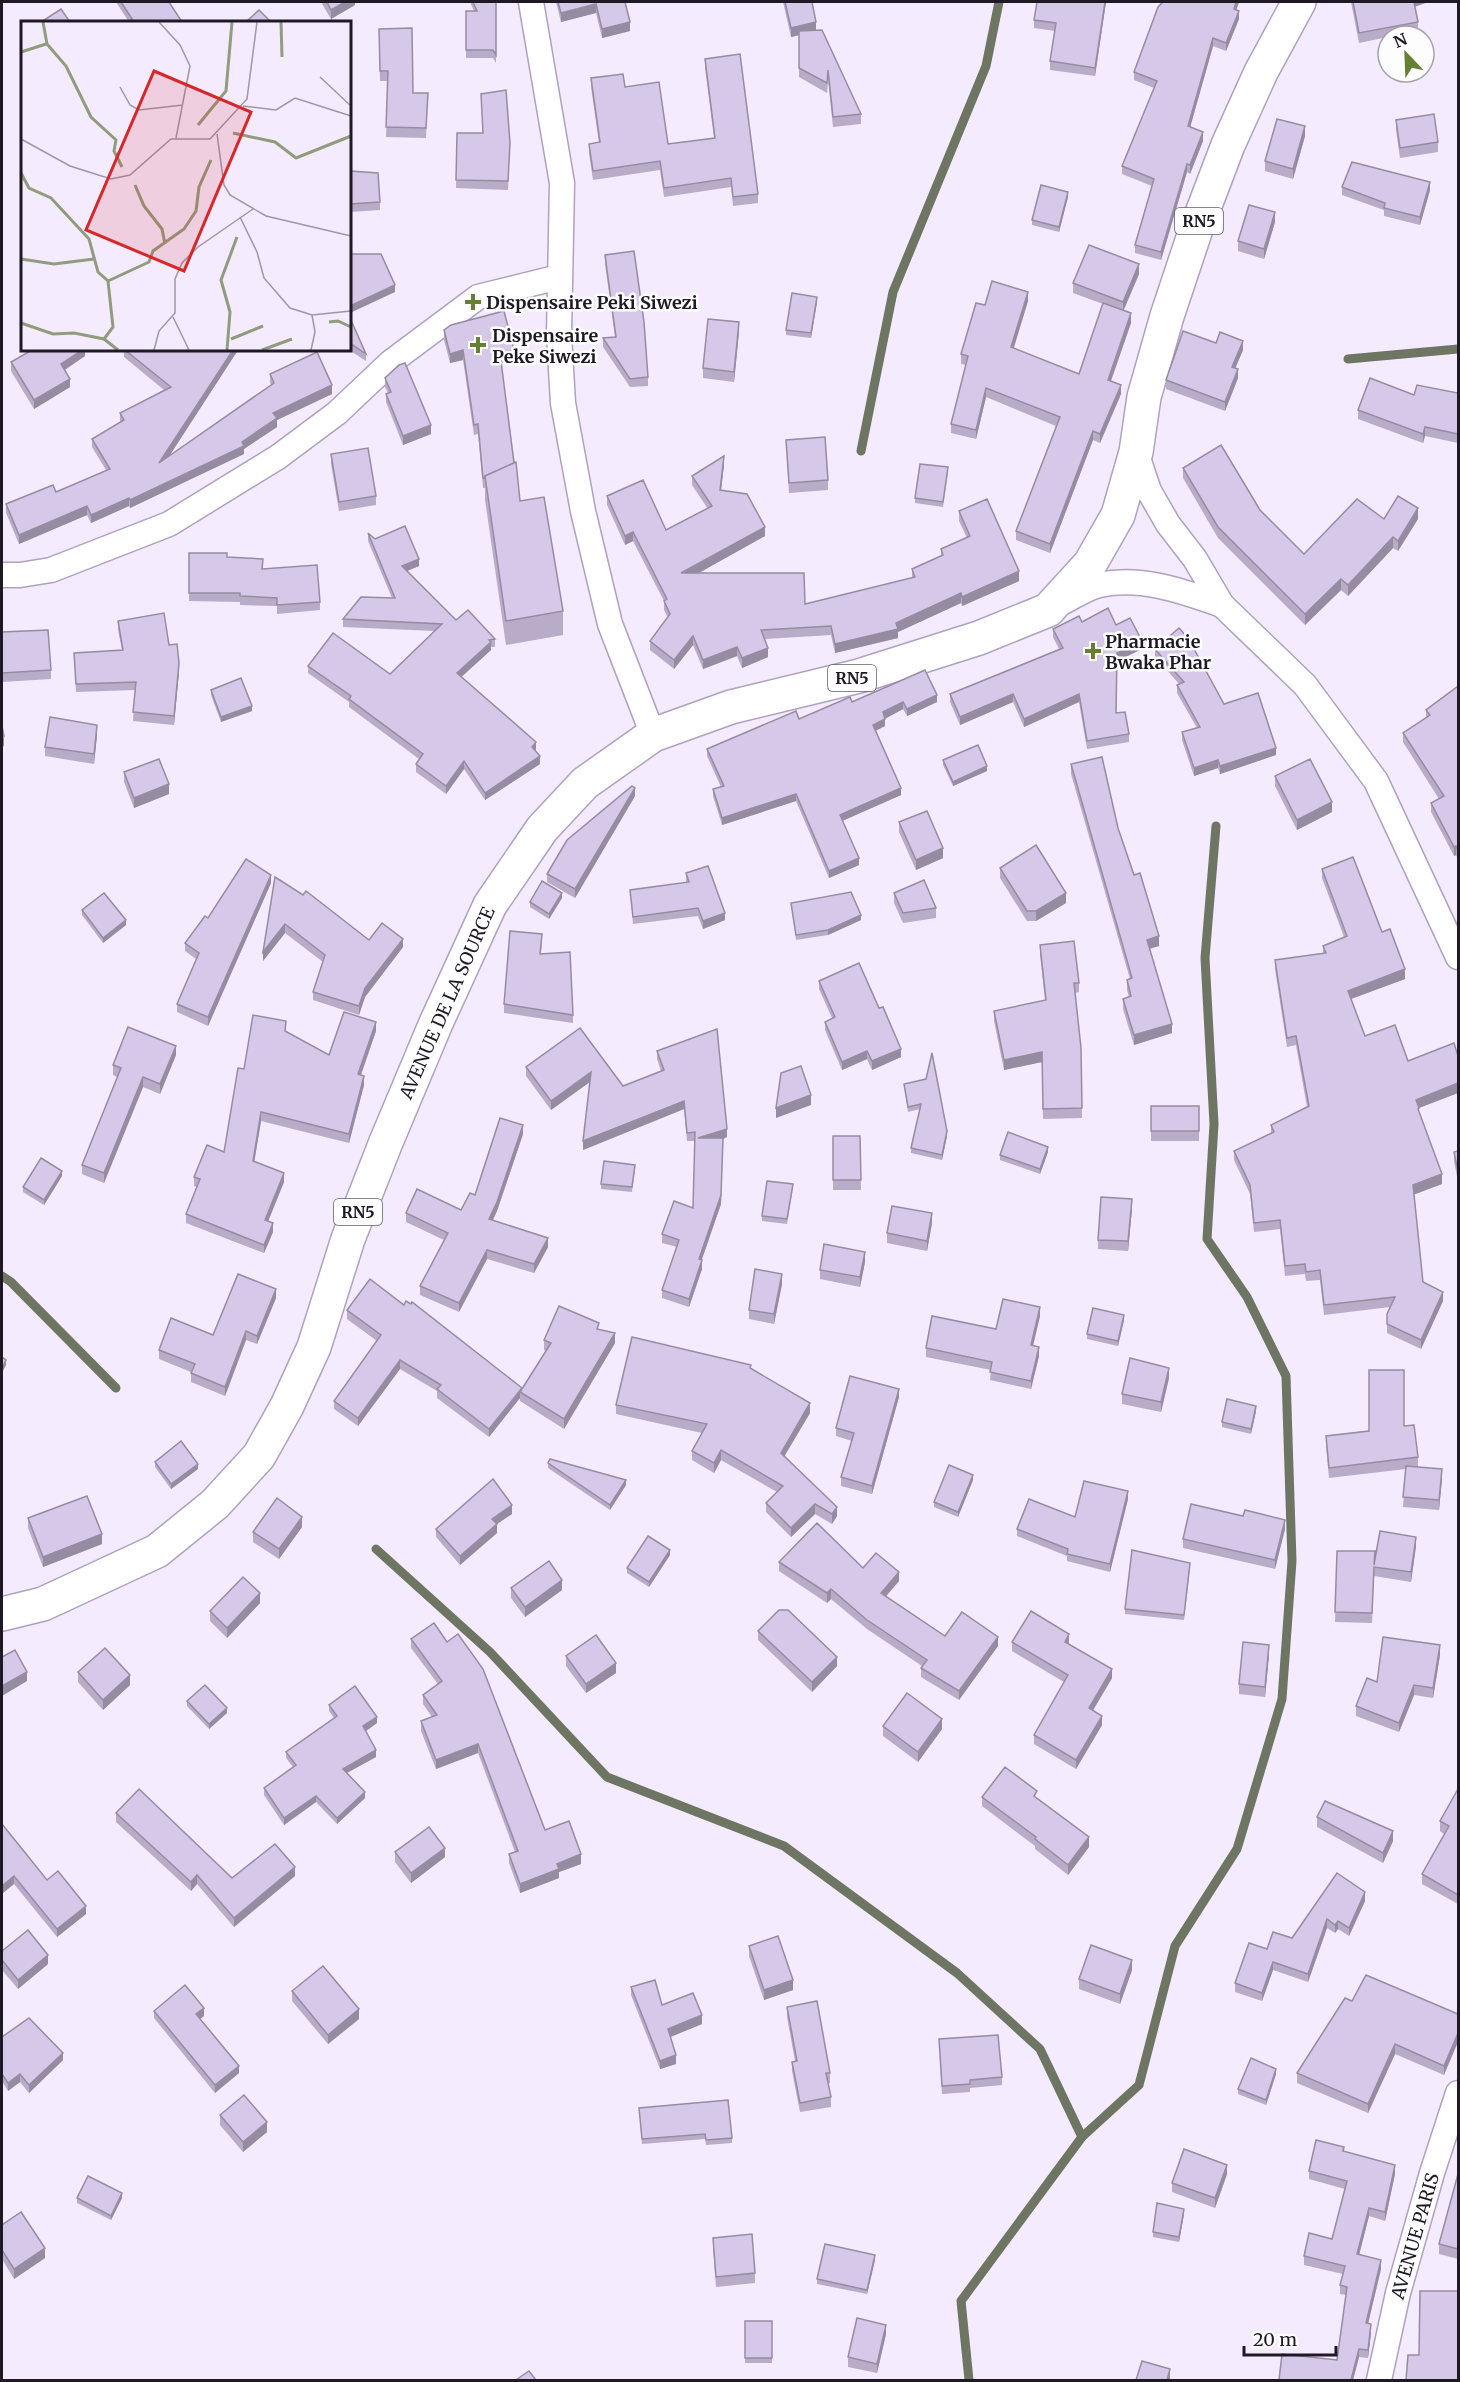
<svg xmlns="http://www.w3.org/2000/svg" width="1460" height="2382" font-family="Merriweather,serif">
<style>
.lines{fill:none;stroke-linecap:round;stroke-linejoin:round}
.stream{stroke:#6e7562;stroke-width:9}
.minor-casing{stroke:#afa1c0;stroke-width:27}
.trunk-casing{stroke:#afa1c0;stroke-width:36}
.minor{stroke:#fff;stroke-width:24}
.trunk{stroke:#fff;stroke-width:33}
.wall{fill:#b8acc8}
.shaded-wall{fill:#968ca2}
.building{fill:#d6c8e8;stroke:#968ca2;stroke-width:1.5}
.poi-dot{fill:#668033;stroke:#fdfdfd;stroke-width:2}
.labels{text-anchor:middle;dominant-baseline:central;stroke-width:5;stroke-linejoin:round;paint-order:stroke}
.shield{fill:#fdfdfd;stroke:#615d65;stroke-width:1.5}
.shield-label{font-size:16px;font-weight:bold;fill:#1e1924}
.poi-label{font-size:18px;font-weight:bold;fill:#1e1924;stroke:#fdfdfd;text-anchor:start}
.street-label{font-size:18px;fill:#1e1924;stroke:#fdfdfd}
.inset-river{fill:none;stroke:#909c7d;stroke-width:3}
.inset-road{fill:none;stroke:#9e97a7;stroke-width:1.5}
.view{fill:#d62828;fill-opacity:0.15;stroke:#d62828;stroke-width:3}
.inset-edge{fill:none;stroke:#1e1924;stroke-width:3}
</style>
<rect width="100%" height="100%" fill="#f4ebff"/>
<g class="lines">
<g class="stream">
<polyline points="1348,359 1458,349"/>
<polyline points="861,451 893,292 986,66 999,2"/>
<polyline points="2,1276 11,1282 116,1388"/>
<polyline points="376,1549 490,1652 607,1777 784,1846 957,1973 1040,2049 1082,2137"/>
<polyline points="969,2380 961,2301 1082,2137 1139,2085 1175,1946 1237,1849 1282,1699 1292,1561 1286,1376 1247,1297 1207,1239 1214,1124 1205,958 1216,826"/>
</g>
<g class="minor-casing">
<g id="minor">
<polyline points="531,2 562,183 559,335 563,403 583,511 610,624 653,735"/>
<polyline points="1136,452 1149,491 1168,524 1195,559 1222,605 1305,685 1376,781 1458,957"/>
<polyline points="2,575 20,575 51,570 169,524 278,457 337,413 391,362 478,297 559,277"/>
<path d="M1061 603C1072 598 1086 588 1099 585 1141 576 1182 591 1222 605"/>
<polyline points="1379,2380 1398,2293 1432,2173 1458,2093"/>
</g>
</g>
<g class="trunk-casing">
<polyline id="trunk" points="2,1614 43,1604 157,1551 215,1504 259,1456 287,1406 314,1347 348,1239 386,1142 436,1023 490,905 542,829 585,783 653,735 731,707 859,676 979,638 1048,610 1090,564 1118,515 1136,452 1144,397 1167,316 1196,229 1228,145 1261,72 1299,2"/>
</g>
<use href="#minor" class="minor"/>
<use href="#trunk" class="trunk"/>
</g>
<g class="wall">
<polygon points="116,2 169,2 182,22 129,22"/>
<polygon points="321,2 355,2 355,5 331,19"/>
<polygon points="470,2 496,2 496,63 493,58 466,58 466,11 474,11"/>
<polygon points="556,2 625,2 630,31 602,38 596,13 561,22"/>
<polygon points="783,2 812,2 816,30 861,114 861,124 833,127 828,80 827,93 799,77 799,35 791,37"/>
<polygon points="1106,2 1095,76 1050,70 1050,61 1055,31 1034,28 1034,20"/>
<polygon points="1163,2 1239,2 1236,10 1239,19 1226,51 1213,46 1190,127 1203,141 1190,174 1187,172 1161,260 1135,253 1135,245 1152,186 1122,174 1122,166 1154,88 1134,80 1134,72"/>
<polygon points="1351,2 1428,2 1415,7 1418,22 1418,31 1394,36 1388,36 1388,37 1359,43"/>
<polygon points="379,29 413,93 428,93 426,138 386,137 388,81 380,81"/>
<polygon points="705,59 758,194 758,203 733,206 731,187 664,197 660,170 593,180 589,153 589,144 599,143 591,87 591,78 625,87 668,144 714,138 705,68"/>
<polygon points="481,94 510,143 508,190 456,188 457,133 483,133"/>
<polygon points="1396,120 1438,142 1438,152 1400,158 1396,130"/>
<polygon points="1305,136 1293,179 1265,171 1265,161"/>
<polygon points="350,171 380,202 380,210 350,212"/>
<polygon points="1342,187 1430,190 1420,225 1384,216 1384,210 1342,195"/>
<polygon points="1068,197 1059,232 1032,225 1032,220"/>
<polygon points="1275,222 1264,259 1238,251 1238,241"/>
<polygon points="605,255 648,377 648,386 630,387 603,347 603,338 615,337 605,264"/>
<polygon points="1139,274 1123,310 1131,323 1111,381 1121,394 1100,443 1093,440 1050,553 1016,540 1016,531 1056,426 986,397 976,439 951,433 951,424 966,365 961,364 961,354 985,305 1028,301 1014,348 1079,374 1103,304 1073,293 1073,283"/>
<polygon points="817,302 811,338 786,335 786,330"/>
<polygon points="350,318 366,354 366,361 349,350 350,350"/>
<polygon points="444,330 514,360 501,363 520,501 563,611 563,635 506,645 485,500 485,488 483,488 478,434 474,435 463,360 450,363 444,340"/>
<polygon points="739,332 734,382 703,378 703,368"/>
<polygon points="1216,343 1243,350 1235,368 1238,378 1225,411 1166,389 1166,380"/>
<polygon points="85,350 85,356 65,370 70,387 34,409 11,371 11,362"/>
<polygon points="124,350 238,350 169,456 271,385 270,382 270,374 332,394 277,420 277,427 244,449 244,454 130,508 129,506 91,523 87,515 19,544 6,513 6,504 56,492 106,470 92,447 92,439 120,423 120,413 164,390 124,357"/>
<polygon points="385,378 431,434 403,445 386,402 386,394 388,393 385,387"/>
<polygon points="1458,393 1458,443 1425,436 1423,443 1358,419 1358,410 1414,395"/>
<polygon points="786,440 828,480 828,490 789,493"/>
<polygon points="331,454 376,496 376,505 339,511 331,464"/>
<polygon points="724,465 721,490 765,536 698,573 805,604 912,578 912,569 941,556 941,549 967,538 959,521 959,511 1019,581 962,606 961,603 898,632 898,638 835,653 831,635 765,639 768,657 742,668 737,656 703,669 693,645 674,669 650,650 650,641 668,618 664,610 664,601 633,541 625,545 607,505 607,496 666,530 708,509 692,485 692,476"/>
<polygon points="1183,468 1260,510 1304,554 1384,519 1418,519 1398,551 1393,548 1348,596 1341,590 1305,625 1218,538 1183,478"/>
<polygon points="948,472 943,507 915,503 915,498"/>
<polygon points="368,533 375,539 419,566 407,571 456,620 495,639 495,647 491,647 491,650 461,677 536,749 535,751 540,764 485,800 464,769 446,794 416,772 416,764 419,759 349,707 349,702 308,673 308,666 390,674 434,631 343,627 343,619 392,598 368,541"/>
<polygon points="189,553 227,557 263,569 320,602 320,610 277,614 277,606 240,605 240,602 189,601"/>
<polygon points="118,621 169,645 179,672 174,725 133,721 135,690 76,692 74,653 122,650 118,630"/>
<polygon points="1082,622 1116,625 1142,649 1117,661 1116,713 1129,734 1129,742 1087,749 1079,702 1024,727 1013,702 960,725 950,702 950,694 1059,649 1053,637 1053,629"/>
<polygon points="2,632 51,670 51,679 2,682"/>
<polygon points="1155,649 1224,704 1276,755 1220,774 1218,768 1194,776 1182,740 1182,732 1197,728 1177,693 1177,685 1179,684 1155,656"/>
<polygon points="1458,689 1458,860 1456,855 1454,856 1431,812 1431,803 1439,799 1403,742 1403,733 1426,718 1426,710"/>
<polygon points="211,690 252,711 221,722 211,695"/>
<polygon points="852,702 937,702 907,716 903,709 885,718 885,726 875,731 901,795 842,821 859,865 829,878 796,801 722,825 713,796 713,789 721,787 707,756 707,749"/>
<polygon points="97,735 94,764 45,756 45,747"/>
<polygon points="943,760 987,771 953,786 943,765"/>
<polygon points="1071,764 1118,828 1134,875 1159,946 1150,949 1172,1033 1134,1045 1123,1009 1123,999 1129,997 1127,990 1127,980 1130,979 1071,774"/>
<polygon points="124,772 169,794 134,808 124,782"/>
<polygon points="1275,776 1332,812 1297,830 1275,786"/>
<polygon points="635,796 575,898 547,882 547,874"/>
<polygon points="899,822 943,858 916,870 899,832"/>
<polygon points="1000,868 1066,903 1036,921 1027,921 1000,878"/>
<polygon points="1322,869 1382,932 1405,979 1351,999 1365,1036 1408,1061 1458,1056 1458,1093 1419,1108 1419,1114 1442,1184 1414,1194 1423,1282 1443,1301 1421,1349 1387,1333 1387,1314 1390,1307 1324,1315 1320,1280 1306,1281 1305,1274 1285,1276 1280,1229 1254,1232 1250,1194 1234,1160 1234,1151 1271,1133 1271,1125 1307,1107 1296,1045 1287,1047 1275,969 1275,960 1323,953 1323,946 1344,937 1322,878"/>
<polygon points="686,873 725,920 703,929 698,916 633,924 630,890 686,883"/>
<polygon points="275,877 369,940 403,947 365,997 359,1015 313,1000 313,992 323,962 285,933 263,961"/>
<polygon points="271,883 208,1026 177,1012 177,1004 196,959 185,951 185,943 208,918"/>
<polygon points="894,893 936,908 936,918 903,923 894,903"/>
<polygon points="562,898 549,919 530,907 530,902"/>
<polygon points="791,903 861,920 828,935 796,940"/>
<polygon points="82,910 126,925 103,943 82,915"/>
<polygon points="542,942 541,954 573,1015 573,1023 504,1013 504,1004"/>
<polygon points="1040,945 1079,983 1079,992 1075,993 1081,1048 1082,1118 1043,1119 1042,1062 1004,1070 994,1021 994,1011 1045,1000 1040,955"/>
<polygon points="819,981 901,1057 872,1070 867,1059 842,1070 825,1030 825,1022 832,1018 819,989"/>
<polygon points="286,1031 329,1055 376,1031 361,1075 364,1085 349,1143 261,1121 254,1162 284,1182 268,1221 273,1232 264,1253 186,1223 186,1214 197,1187 194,1186 194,1177 224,1152 244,1069"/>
<polygon points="657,1051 727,1137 723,1139 721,1204 701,1260 702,1269 689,1307 662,1298 662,1290 677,1247 662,1243 662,1234 693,1208 695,1141 687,1141 684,1109 583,1150 590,1082 551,1110 526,1076 526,1067 623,1086 661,1071 657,1059"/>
<polygon points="176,1055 160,1094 143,1087 104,1183 82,1174 82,1165 117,1077 113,1075 113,1065"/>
<polygon points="904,1084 947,1136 942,1160 911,1153 911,1148 920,1109 908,1112"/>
<rect x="1151" y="1106" width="48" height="35"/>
<polygon points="523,1134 497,1211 493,1220 548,1247 534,1273 487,1259 459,1312 420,1295 420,1286 444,1240 406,1222 406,1213 461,1210 475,1195"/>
<polygon points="833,1136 860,1136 861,1190 833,1190"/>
<polygon points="1458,1151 1458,1181 1454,1162 1454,1152"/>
<polygon points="1048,1152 1040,1174 1000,1160 1000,1155"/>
<polygon points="635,1170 632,1192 601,1189 601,1184"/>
<polygon points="62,1176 44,1205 23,1192 23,1187"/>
<polygon points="793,1188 787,1224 762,1221 762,1216"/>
<polygon points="1132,1209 1128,1251 1098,1249 1098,1240"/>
<polygon points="932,1223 927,1251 887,1243 887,1233"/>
<polygon points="865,1262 860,1287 820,1279 820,1270"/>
<polygon points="782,1284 774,1324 749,1319 749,1310"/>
<polygon points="276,1298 257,1344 246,1340 225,1396 191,1382 191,1372 159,1359 159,1350 213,1335"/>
<polygon points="404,1305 522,1390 546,1351 544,1350 544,1340 599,1330 615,1343 564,1429 520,1401 520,1398 489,1437 437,1398 437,1391 400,1369 358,1426 334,1409 334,1401 377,1341 347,1319 347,1310"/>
<polygon points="1040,1316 1033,1346 1039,1356 1031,1389 990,1380 991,1370 926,1357 926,1348"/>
<polygon points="1124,1320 1118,1346 1087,1339 1087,1334"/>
<polygon points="751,1369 810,1413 784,1456 837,1516 832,1524 815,1514 791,1537 766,1512 766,1503 777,1492 721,1460 714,1473 692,1460 692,1451 702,1433 616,1414 616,1405"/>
<polygon points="1169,1378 1161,1412 1122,1404 1122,1394"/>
<polygon points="899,1397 872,1494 841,1486 841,1477 852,1441 836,1436 836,1428"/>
<polygon points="1256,1411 1251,1434 1222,1427 1222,1422"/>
<polygon points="1404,1426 1418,1457 1418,1467 1442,1479 1439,1510 1403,1507 1406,1469 1329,1478 1326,1446 1326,1436"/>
<polygon points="155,1462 198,1469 171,1489 155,1467"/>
<polygon points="548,1463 626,1485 610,1510 548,1468"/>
<polygon points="973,1480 958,1517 934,1507 934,1502"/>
<polygon points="1128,1499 1110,1572 1067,1561 1067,1556 1017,1536 1017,1529 1075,1517"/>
<polygon points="512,1514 497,1524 497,1533 460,1565 436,1537 436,1529"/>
<polygon points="28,1518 102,1544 43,1567 28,1528"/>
<polygon points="302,1527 279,1559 253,1542 253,1532"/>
<polygon points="1285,1529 1275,1569 1183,1548 1183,1539"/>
<polygon points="1416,1546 1411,1582 1374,1576 1372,1623 1335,1622 1337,1551 1375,1562"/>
<polygon points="670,1555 649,1587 627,1573 627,1568"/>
<polygon points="779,1562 863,1568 899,1581 886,1596 945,1636 998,1646 959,1700 921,1677 921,1668 922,1666 867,1629 831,1599 827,1603 779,1571"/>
<polygon points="1190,1568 1184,1620 1125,1614 1125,1609"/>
<polygon points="511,1588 562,1590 525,1617 511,1598"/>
<polygon points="260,1603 227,1638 210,1621 210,1611"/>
<polygon points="434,1623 545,1830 581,1864 559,1872 559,1878 520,1893 509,1863 509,1854 515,1852 478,1753 436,1769 421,1731 421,1721 432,1717 423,1704 423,1695 438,1684 411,1648 411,1639"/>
<polygon points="758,1631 837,1666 812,1692 758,1640"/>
<polygon points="1012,1642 1069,1643 1068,1644 1112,1678 1093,1710 1102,1725 1076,1769 1034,1744 1034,1735 1064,1682 1012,1651"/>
<polygon points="1269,1655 1265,1697 1239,1694 1239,1684"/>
<polygon points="1440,1655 1433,1698 1414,1695 1399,1732 1356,1716 1356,1706 1377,1682"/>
<polygon points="566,1656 616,1673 586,1693 566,1666"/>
<polygon points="78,1672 130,1685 103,1710 78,1682"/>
<polygon points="187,1701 227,1713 209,1729 187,1706"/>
<polygon points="329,1705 377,1723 366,1731 376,1757 347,1773 365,1798 337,1824 316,1802 284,1825 264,1795 264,1788 293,1767 286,1758 286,1752 334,1718 329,1711"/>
<polygon points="883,1726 942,1729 918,1762 883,1736"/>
<polygon points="1458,1789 1458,1904 1422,1884 1422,1874 1444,1834 1440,1831 1440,1821"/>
<polygon points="982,1797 1089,1847 1068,1875 1035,1849 1035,1846 982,1806"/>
<polygon points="116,1813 232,1878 295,1876 234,1927 197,1884 191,1891 116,1822"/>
<polygon points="1317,1817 1393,1841 1383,1863 1317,1827"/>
<polygon points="2,1824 47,1880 86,1914 57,1937 14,1884"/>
<polygon points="395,1852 445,1857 411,1883 395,1862"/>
<polygon points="1337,1873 1365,1901 1349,1936 1338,1929 1335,1933 1327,1928 1308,1982 1273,1970 1262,2001 1235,1992 1235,1983 1267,1949 1292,1938"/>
<polygon points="749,1946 793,1990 764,2000 749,1956"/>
<polygon points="2,1951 48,1964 18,1989 2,1970"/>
<polygon points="1132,1970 1120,2004 1079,1989 1079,1979"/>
<polygon points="631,1987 662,2005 702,2024 670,2037 676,2064 660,2069 631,1995"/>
<polygon points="292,1991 359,2019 328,2044 292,2001"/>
<polygon points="1352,2001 1458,2014 1444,2075 1395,2054 1368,2113 1297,2083 1297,2073"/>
<polygon points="787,2007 830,2073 830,2083 828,2083 831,2097 831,2107 800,2112 792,2071 792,2062 795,2061 787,2017"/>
<polygon points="154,2011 204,2016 200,2019 239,2073 215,2093 154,2018"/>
<polygon points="2,2037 63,2060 29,2093 20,2082 8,2091 2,2081"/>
<polygon points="939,2039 1002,2077 1002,2085 970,2088 970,2092 942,2094"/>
<polygon points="1276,2074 1266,2105 1238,2094 1238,2089"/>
<polygon points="639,2108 732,2138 732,2143 706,2145 705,2139 642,2144"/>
<polygon points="220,2115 267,2132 243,2152 220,2125"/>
<polygon points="1344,2152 1395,2174 1385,2221 1369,2216 1359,2255 1381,2269 1368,2324 1371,2333 1368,2358 1359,2357 1353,2380 1279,2380 1337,2360 1346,2295 1340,2294 1340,2285 1343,2274 1304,2265 1304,2256 1332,2239 1345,2189 1309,2179 1309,2171"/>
<polygon points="1227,2174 1215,2208 1172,2192 1172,2183"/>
<polygon points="1458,2174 1458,2259 1439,2254 1439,2244"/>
<polygon points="77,2198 122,2198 111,2220 77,2203"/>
<polygon points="1184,2214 1179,2242 1153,2237 1153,2232"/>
<polygon points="2,2225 45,2258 14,2279 2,2259"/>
<polygon points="713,2238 755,2273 755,2283 716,2287 713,2248"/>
<polygon points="875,2260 867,2294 817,2284 817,2279"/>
<rect x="745" y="2321" width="27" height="42"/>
<polygon points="886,2334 877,2373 848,2367 848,2357"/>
</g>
<g class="shaded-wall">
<polygon points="345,2 355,2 355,5 331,19 331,10"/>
<polygon points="1105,2 1106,2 1095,76 1095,68"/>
<polygon points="1236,2 1239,2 1234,17 1234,9"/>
<polygon points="1413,2 1428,2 1413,7"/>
<polygon points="596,4 596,13 561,22 561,13"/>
<polygon points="1239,11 1239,19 1226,51 1226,43"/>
<polygon points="630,22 630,31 602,38 602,29"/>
<polygon points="816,22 816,31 791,37 791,28"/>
<polygon points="1213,38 1213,46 1188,135 1188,126"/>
<polygon points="1305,126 1305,136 1293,179 1293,169"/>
<polygon points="1203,132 1203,141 1190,174 1190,165"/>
<polygon points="1187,164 1187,172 1161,260 1161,252"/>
<polygon points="1430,182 1430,190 1420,225 1420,217"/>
<polygon points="1068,192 1068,197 1059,232 1059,227"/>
<polygon points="1275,212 1275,222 1264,259 1264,249"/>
<polygon points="1139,264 1139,274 1123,312 1123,302"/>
<polygon points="395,285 395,292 350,313 350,306"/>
<polygon points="1028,292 1028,301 1011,356 1011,347"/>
<polygon points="817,297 817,302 811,338 811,333"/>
<polygon points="1131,313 1131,323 1108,389 1108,380"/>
<polygon points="739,322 739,332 734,382 734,372"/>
<polygon points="1243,341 1243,350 1232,376 1232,367"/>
<polygon points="82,350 85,350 85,356 61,372 61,364"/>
<polygon points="233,350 238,350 159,472 159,463"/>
<polygon points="463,350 463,360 450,363 450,354"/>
<polygon points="514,350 514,360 500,363 500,353"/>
<polygon points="1238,369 1238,378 1225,411 1225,402"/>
<polygon points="70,379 70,387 34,409 34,400"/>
<polygon points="332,385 332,394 277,420 277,427 244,449 244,454 130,508 130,500 242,442 273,413"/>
<polygon points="1121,385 1121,394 1100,443 1100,434"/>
<polygon points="986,388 986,397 976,439 976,430"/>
<polygon points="431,425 431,434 403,445 403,436"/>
<polygon points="1425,427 1425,436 1423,443 1423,434"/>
<polygon points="1093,431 1093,440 1050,553 1050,544"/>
<polygon points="724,456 724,465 720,500 720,490"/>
<polygon points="129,498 129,506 91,523 91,515"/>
<polygon points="87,506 87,515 19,544 19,535"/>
<polygon points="1418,508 1418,519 1398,551 1398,541"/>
<polygon points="765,527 765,536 681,583 681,573"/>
<polygon points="633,532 633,541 625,545 625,536"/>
<polygon points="1393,537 1393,548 1348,596 1348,585"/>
<polygon points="419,559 419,566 402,573 402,566"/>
<polygon points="1019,571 1019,581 962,606 962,597"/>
<polygon points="1341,579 1341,590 1305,625 1305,614"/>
<polygon points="961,593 961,603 898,632 898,638 835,653 835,644 896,623"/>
<polygon points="693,636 693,645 674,669 674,660"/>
<polygon points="1142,641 1142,649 1117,661 1117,653"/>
<polygon points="491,642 491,650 457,681 457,673"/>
<polygon points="737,647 737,656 703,669 703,660"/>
<polygon points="768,648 768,657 742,668 742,658"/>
<polygon points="179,663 179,672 174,725 174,716"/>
<polygon points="1013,694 1013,702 960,725 960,717"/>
<polygon points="1079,694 1079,702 1024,727 1024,719"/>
<polygon points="937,695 937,702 907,716 907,709"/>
<polygon points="903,702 903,709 883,720 883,712"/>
<polygon points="252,706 252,711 221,722 221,717"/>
<polygon points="885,719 885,726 873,732 873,725"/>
<polygon points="97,725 97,735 94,764 94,754"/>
<polygon points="4,736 4,746 2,747 2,737"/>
<polygon points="536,742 536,749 532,755 532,747"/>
<polygon points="1276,748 1276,755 1220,774 1220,766"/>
<polygon points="540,756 540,764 485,800 485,793"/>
<polygon points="1218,760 1218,768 1194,776 1194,768"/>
<polygon points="464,761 464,769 446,794 446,786"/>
<polygon points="987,766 987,771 953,786 953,782"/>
<polygon points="169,784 169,794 134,808 134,798"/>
<polygon points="635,788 635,796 575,898 575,889"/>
<polygon points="901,788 901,795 840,822 840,815"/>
<polygon points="796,794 796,801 722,825 722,818"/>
<polygon points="1332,802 1332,812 1297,830 1297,820"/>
<polygon points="1456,846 1456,855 1454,856 1454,847"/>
<polygon points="943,848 943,858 916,870 916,860"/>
<polygon points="859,858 859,865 829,878 829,871"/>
<polygon points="271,875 271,883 208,1026 208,1017"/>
<polygon points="562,893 562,898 549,919 549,914"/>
<polygon points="1066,893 1066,903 1036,921 1036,911"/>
<polygon points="725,913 725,920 703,929 703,921"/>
<polygon points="861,915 861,920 828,935 828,930"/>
<polygon points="126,920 126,925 103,943 103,938"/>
<polygon points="285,924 285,933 263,961 263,952"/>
<polygon points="1159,936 1159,946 1147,949 1147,940"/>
<polygon points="403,939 403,947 365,997 359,1015 359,1006 365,988"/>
<polygon points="1405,969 1405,979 1348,1000 1348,991"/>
<polygon points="376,1022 376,1031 358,1083 358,1074"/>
<polygon points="1172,1024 1172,1033 1134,1045 1134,1035"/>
<polygon points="176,1046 176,1055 160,1094 160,1084"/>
<polygon points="901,1049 901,1057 872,1070 872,1061"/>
<polygon points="867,1051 867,1059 842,1070 842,1062"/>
<polygon points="1042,1052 1042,1062 1004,1070 1004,1060"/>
<polygon points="591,1072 591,1081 551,1110 551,1101"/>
<polygon points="364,1076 364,1085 349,1143 349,1134"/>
<polygon points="143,1077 143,1087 104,1183 104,1173"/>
<polygon points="1458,1083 1458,1093 1416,1109 1416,1100"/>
<polygon points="811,1095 811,1105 776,1118 776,1108"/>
<polygon points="684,1101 684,1109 583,1150 583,1141"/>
<polygon points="261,1112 261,1121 253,1170 253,1161"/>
<polygon points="523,1125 523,1134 497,1211 489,1228 489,1219"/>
<polygon points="727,1129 727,1137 723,1139 721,1204 699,1268 698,1138"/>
<polygon points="947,1131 947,1136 942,1160 942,1155"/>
<polygon points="1048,1147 1048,1152 1040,1174 1040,1169"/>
<polygon points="62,1171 62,1176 44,1205 44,1200"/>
<polygon points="284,1173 284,1182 265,1229 265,1220"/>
<polygon points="1442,1174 1442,1184 1413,1195 1413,1185"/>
<polygon points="1132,1199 1132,1209 1128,1251 1128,1241"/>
<polygon points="932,1213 932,1223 927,1251 927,1241"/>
<polygon points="273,1223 273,1232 264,1253 264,1245"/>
<polygon points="548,1238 548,1247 534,1273 534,1264"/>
<polygon points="487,1250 487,1259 459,1312 459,1303"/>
<polygon points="865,1252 865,1262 860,1287 860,1277"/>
<polygon points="702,1260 702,1269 689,1307 689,1299"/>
<polygon points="782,1274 782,1284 774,1324 774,1314"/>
<polygon points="276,1289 276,1298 257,1344 257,1336"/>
<polygon points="1443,1292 1443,1301 1421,1349 1421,1340"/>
<polygon points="1040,1307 1040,1316 1031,1354 1031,1345"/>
<polygon points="1124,1315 1124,1320 1118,1346 1118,1341"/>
<polygon points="246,1331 246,1340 225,1396 225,1387"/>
<polygon points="615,1333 615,1343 564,1429 564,1419"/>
<polygon points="1039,1347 1039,1356 1031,1389 1031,1381"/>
<polygon points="6,1360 6,1365 2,1373 2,1368"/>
<polygon points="400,1360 400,1369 358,1426 358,1418"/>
<polygon points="1169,1368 1169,1378 1161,1412 1161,1402"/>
<polygon points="522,1388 522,1392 520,1392 520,1398 489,1437 489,1429"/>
<polygon points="899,1389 899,1397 872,1494 872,1486"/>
<polygon points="810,1403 810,1413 781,1462 781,1453"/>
<polygon points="1256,1406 1256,1411 1251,1434 1251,1429"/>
<polygon points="721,1450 721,1460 714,1473 714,1463"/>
<polygon points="198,1464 198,1469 171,1489 171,1484"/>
<polygon points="1442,1469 1442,1479 1439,1510 1439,1500"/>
<polygon points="973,1475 973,1480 958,1517 958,1512"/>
<polygon points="626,1480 626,1485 610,1510 610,1505"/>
<polygon points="1128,1491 1128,1499 1110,1572 1110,1564"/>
<polygon points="815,1504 815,1514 791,1537 791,1528"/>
<polygon points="512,1505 512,1514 497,1524 497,1533 460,1565 460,1556 492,1519"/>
<polygon points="837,1507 837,1516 832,1524 832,1514"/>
<polygon points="302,1517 302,1527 279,1559 279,1549"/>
<polygon points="1285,1520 1285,1529 1275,1569 1275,1560"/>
<polygon points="102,1534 102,1544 43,1567 43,1557"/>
<polygon points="1416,1537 1416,1546 1411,1582 1411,1572"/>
<polygon points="670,1550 670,1555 649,1587 649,1582"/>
<polygon points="899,1572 899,1581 881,1602 881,1593"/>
<polygon points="562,1580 562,1590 525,1617 525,1607"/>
<polygon points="831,1589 831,1599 827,1603 827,1593"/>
<polygon points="260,1593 260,1603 227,1638 227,1628"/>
<polygon points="1069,1634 1069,1643 1065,1651 1065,1642"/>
<polygon points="998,1637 998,1646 959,1700 959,1691"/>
<polygon points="1269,1645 1269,1655 1265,1697 1265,1687"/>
<polygon points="1440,1645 1440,1655 1433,1698 1433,1688"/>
<polygon points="837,1657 837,1666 812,1692 812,1682"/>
<polygon points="616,1663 616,1673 586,1693 586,1684"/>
<polygon points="1112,1669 1112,1678 1089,1717 1089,1708"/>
<polygon points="27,1672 27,1681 2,1696 2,1686"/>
<polygon points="130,1675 130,1685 103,1710 103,1700"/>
<polygon points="1414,1685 1414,1695 1399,1732 1399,1723"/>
<polygon points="227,1708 227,1713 209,1729 209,1724"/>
<polygon points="1102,1716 1102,1725 1076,1769 1076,1760"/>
<polygon points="377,1717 377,1723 363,1733 363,1726"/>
<polygon points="942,1719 942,1729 918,1762 918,1752"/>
<polygon points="478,1744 478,1753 436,1769 436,1760"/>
<polygon points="376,1750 376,1757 343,1775 343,1769"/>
<polygon points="365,1792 365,1798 337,1824 337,1818"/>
<polygon points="316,1796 316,1802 284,1825 284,1818"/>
<polygon points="1393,1831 1393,1841 1383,1863 1383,1853"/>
<polygon points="1089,1837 1089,1847 1068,1875 1068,1865"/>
<polygon points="445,1848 445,1857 411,1883 411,1873"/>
<polygon points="581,1854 581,1864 559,1872 559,1878 520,1893 520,1884 557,1864"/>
<polygon points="295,1867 295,1876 234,1927 234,1918"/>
<polygon points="197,1875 197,1884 191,1891 191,1882"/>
<polygon points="14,1876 14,1884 2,1894 2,1886"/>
<polygon points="1365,1892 1365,1901 1349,1936 1349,1928"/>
<polygon points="86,1906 86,1914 57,1937 57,1929"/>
<polygon points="1327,1919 1327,1928 1308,1982 1308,1974"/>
<polygon points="1338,1921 1338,1929 1335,1933 1335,1925"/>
<polygon points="48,1955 48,1964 18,1989 18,1980"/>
<polygon points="1132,1960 1132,1970 1120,2004 1120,1994"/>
<polygon points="1273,1962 1273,1970 1262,2001 1262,1993"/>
<polygon points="793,1980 793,1990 764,2000 764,1990"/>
<polygon points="204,2008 204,2016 196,2022 196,2014"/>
<polygon points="359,2009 359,2019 328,2044 328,2035"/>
<polygon points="702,2015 702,2024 668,2038 668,2029"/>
<polygon points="1458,2033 1458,2042 1444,2075 1444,2066"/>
<polygon points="1395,2044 1395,2054 1368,2113 1368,2104"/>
<polygon points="63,2053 63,2060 29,2093 29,2085"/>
<polygon points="676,2055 676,2064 660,2069 660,2061"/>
<polygon points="239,2066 239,2073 215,2093 215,2085"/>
<polygon points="1276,2069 1276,2074 1266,2105 1266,2100"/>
<polygon points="20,2074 20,2082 8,2091 8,2083"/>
<polygon points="267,2122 267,2132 243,2152 243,2142"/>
<polygon points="1227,2165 1227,2174 1215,2208 1215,2198"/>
<polygon points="1395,2165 1395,2174 1385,2221 1385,2212"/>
<polygon points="122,2193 122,2198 111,2220 111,2216"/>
<polygon points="1369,2208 1369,2216 1357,2263 1357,2254"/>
<polygon points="1184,2209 1184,2214 1179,2242 1179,2237"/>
<polygon points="45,2248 45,2258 14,2279 14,2269"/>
<polygon points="875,2255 875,2260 867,2294 867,2290"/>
<polygon points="1381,2260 1381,2269 1366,2332 1366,2323"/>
<polygon points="1371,2324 1371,2333 1368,2358 1368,2350"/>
<polygon points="886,2325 886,2334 877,2373 877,2364"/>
<polygon points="1359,2349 1359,2357 1353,2380 1351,2380"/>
<polygon points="1170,2369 1170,2380 1167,2380"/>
</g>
<g class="building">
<polygon points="121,2 169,2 182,22 134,22"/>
<polygon points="327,2 345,2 331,10"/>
<polygon points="473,2 496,2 496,55 493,50 466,50 466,11 477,11"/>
<polygon points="558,2 625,2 630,22 602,29 596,4 561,13"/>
<polygon points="785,2 812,2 816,22 791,28"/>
<polygon points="1037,2 1105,2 1095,68 1050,61 1056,23 1034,20"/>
<polygon points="1163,2 1236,2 1234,9 1239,11 1226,43 1213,38 1188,126 1203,132 1190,165 1187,164 1161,252 1135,245 1154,179 1122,166 1157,81 1134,72 1158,7"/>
<polygon points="1353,2 1414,2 1418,22 1359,33"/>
<polygon points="61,9 70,22 41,22"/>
<polygon points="259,10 271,22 246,22"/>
<polygon points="412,28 413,93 428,93 426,128 386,127 388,71 380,71 379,29"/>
<polygon points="822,30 861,114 833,117 828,70 827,83 799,68 799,31"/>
<polygon points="740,54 758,194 733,197 731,178 664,188 660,161 593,171 589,144 600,142 591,78 623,74 625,87 659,82 668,144 715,138 705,59"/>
<polygon points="506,90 510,143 508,181 456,180 457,133 483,133 481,94"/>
<polygon points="1434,114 1438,142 1400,148 1396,120"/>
<polygon points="1277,119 1305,126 1293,169 1265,161"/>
<polygon points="1352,162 1430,182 1420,217 1384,208 1385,203 1342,187"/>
<polygon points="350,171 378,173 380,202 350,204"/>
<polygon points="1041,185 1068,192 1059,227 1032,220"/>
<polygon points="1249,205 1275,212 1264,249 1238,241"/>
<polygon points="1089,245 1139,264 1123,302 1073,283"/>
<polygon points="634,251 644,322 648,377 630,379 603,338 616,337 605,255"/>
<polygon points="350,254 381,254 395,285 350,306"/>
<polygon points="992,281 1028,292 1011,347 1079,374 1103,303 1131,313 1108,380 1121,385 1100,434 1093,431 1050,544 1016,531 1060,417 986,388 976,430 951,424 968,356 961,354 976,303 985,305"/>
<polygon points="792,293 817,297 811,333 786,330"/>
<polygon points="504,311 514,350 500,353 514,463 485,476 485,478 483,478 478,424 474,425 463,350 450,354 444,330 451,325"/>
<polygon points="350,318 366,354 350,343"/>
<polygon points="708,319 739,322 734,372 703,368"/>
<polygon points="1183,331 1216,343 1220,332 1243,341 1232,367 1238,369 1225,402 1166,380"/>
<polygon points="32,350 82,350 61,364 70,379 34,400 11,362"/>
<polygon points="125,350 233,350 159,463 274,383 270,374 317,352 332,385 273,413 277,418 242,442 244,446 130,500 129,498 91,515 87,506 19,535 6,504 53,485 56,492 110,469 92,439 124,420 120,413 171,387"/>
<polygon points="405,363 431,425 403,436 386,394 391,392 385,378 399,365"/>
<polygon points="1370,378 1414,395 1417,385 1458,393 1458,434 1425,427 1423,434 1358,410"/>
<polygon points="825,437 828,480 789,483 786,440"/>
<polygon points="1221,445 1260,510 1304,554 1357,499 1384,519 1398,496 1418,508 1398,541 1393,537 1348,585 1341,579 1305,614 1218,527 1183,468"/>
<polygon points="368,448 376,496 339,502 331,454"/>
<polygon points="724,456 720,490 747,494 765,527 681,573 804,573 805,604 915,577 912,569 943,555 941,549 970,536 959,511 987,499 1019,571 962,597 961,593 896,623 898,629 835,644 831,626 761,630 768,648 742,658 737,647 703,660 693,636 674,660 650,641 670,614 664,601 667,599 633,532 625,536 607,496 643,480 666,530 712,506 692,476"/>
<polygon points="516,462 520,501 544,497 563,611 506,621 485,476"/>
<polygon points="920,464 948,467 943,502 915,498"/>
<polygon points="405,526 419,559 402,566 456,620 468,610 495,639 489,640 491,642 457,673 536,742 532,747 540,756 485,793 464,761 446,786 416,764 423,754 349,699 351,696 308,666 333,633 390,674 442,624 343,619 361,597 395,598 368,533 375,539"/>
<polygon points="189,553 227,553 227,557 263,559 262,569 317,565 320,602 277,605 277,598 240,596 240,593 189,593"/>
<polygon points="1108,608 1116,625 1130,618 1142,641 1117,653 1116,713 1125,712 1129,734 1087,741 1079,694 1024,719 1013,694 960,717 950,694 1063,648 1053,629 1079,616 1082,622"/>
<polygon points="164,613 169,645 177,644 179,663 174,716 133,712 136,682 76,684 74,653 123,650 118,621"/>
<polygon points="1179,628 1188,638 1224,704 1258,693 1276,748 1220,766 1218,760 1194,768 1182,732 1200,727 1177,685 1184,682 1155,649"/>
<polygon points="48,630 51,670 2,673 2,632"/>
<polygon points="925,670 937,695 907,709 903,702 883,712 885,719 873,725 901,788 840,815 859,858 829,871 796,794 722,818 713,789 724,786 707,749 796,711 799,719 850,697 852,702"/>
<polygon points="241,678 252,706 221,717 211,690"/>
<polygon points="1457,687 1458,689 1458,851 1456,846 1454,847 1431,803 1444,796 1403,733 1430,715 1426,710"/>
<polygon points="50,717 97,725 94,754 45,747"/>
<polygon points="2,726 4,736 2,737"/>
<polygon points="978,745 987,766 953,782 943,760"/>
<polygon points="1102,757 1118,828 1134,875 1140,873 1159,936 1147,940 1172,1024 1134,1035 1123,999 1131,996 1127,980 1132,978 1071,764"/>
<polygon points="159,759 169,784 134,798 124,772"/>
<polygon points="1310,759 1332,802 1297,820 1275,776"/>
<polygon points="632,786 635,788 575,889 547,874 567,840"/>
<polygon points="927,811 943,848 916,860 899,822"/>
<polygon points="1036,845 1066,893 1036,911 1027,911 1000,868"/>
<polygon points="1353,857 1382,932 1390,929 1405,969 1348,991 1365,1036 1395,1025 1408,1061 1454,1043 1458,1056 1458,1083 1416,1100 1419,1108 1418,1109 1442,1174 1413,1185 1423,1282 1443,1292 1421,1340 1387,1324 1387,1314 1395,1297 1324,1305 1320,1270 1306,1272 1305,1264 1285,1266 1280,1220 1254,1223 1250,1185 1234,1151 1274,1132 1271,1125 1309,1106 1296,1036 1287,1038 1275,960 1326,953 1323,946 1347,936 1322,869"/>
<polygon points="246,859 271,875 208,1017 177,1004 199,953 185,943 205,916 208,918"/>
<polygon points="708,866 725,913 703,921 698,908 633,917 630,890 689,882 686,873"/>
<polygon points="275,877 303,895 306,891 369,940 382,923 403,939 365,988 359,1006 313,992 325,955 285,924 263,952"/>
<polygon points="924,880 936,908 903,913 894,893"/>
<polygon points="542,881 562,893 549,914 530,902"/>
<polygon points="851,892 861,915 828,930 796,935 791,903"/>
<polygon points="104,893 126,920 103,938 82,910"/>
<polygon points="510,931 542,934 540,954 570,952 573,1015 504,1004"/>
<polygon points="1074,941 1079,983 1074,983 1081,1048 1082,1108 1043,1109 1042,1052 1004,1060 994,1011 1046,1000 1040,945"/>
<polygon points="859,963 879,1008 883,1007 901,1049 872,1061 867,1051 842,1062 825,1022 835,1017 819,981"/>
<polygon points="344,1012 376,1022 358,1074 364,1076 349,1134 261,1112 253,1161 284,1173 265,1220 273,1223 264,1245 186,1214 200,1179 194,1177 207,1145 224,1152 238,1068 244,1069 253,1015 286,1021 285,1031 329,1055"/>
<polygon points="128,1027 176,1046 160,1084 143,1077 104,1173 82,1165 121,1068 113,1065"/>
<polygon points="580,1028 623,1086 664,1070 657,1051 717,1029 727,1129 698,1138 723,1138 721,1195 699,1259 702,1260 689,1299 662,1290 679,1240 662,1234 674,1201 693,1208 695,1132 687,1133 684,1101 583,1141 591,1072 551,1101 526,1067"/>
<polygon points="932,1053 947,1131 942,1155 911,1148 921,1104 908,1107 904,1084 926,1079"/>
<polygon points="801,1066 811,1095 776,1108 781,1073"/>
<rect x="1151" y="1106" width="48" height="25"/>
<polygon points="500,1118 523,1125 497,1202 489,1219 548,1238 534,1264 487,1250 459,1303 420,1286 448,1233 406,1213 417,1189 461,1210 470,1193 475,1195"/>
<polygon points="1008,1132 1048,1147 1040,1169 1000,1155"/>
<polygon points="833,1136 860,1136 861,1180 833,1180"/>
<polygon points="1458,1151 1458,1171 1454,1152"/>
<polygon points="41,1158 62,1171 44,1200 23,1187"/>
<polygon points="604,1161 635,1165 632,1187 601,1184"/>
<polygon points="767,1181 793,1184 787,1219 762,1216"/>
<polygon points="1101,1197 1132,1199 1128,1241 1098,1240"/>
<polygon points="892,1206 932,1213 927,1241 887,1233"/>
<polygon points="824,1244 865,1252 860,1277 820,1270"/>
<polygon points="755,1269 782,1274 774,1314 749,1310"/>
<polygon points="238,1274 276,1289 257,1336 246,1331 225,1387 191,1373 195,1364 159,1350 171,1318 213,1335"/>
<polygon points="370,1279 404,1305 406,1301 411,1304 412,1302 522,1388 489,1429 437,1389 441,1385 400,1360 358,1418 334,1401 381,1335 347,1310"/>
<polygon points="1003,1299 1040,1307 1031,1345 1039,1347 1031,1381 990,1372 992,1362 926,1348 932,1316 996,1329"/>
<polygon points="559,1306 599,1323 597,1329 615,1333 564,1419 520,1392 551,1343 544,1340"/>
<polygon points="1093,1308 1124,1315 1118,1341 1087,1334"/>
<polygon points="632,1337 751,1365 750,1368 810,1403 781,1453 837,1507 832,1514 815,1504 791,1528 766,1503 783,1486 721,1450 714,1463 692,1451 707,1424 616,1405"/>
<polygon points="2,1357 6,1360 2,1368"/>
<polygon points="1130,1358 1169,1368 1161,1402 1122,1394"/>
<polygon points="1369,1370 1404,1370 1404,1426 1414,1425 1418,1457 1329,1468 1326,1436 1369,1431"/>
<polygon points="850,1376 899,1389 872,1486 841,1477 854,1433 836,1428"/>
<polygon points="1227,1399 1256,1406 1251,1429 1222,1422"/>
<polygon points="181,1441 198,1464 171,1484 155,1462"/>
<polygon points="550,1459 626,1480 610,1505 548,1463"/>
<polygon points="949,1465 973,1475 958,1512 934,1502"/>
<polygon points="1406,1466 1442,1469 1439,1500 1403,1497"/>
<polygon points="493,1479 512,1505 492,1519 497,1524 460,1556 436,1529"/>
<polygon points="1084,1481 1128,1491 1110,1564 1067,1554 1068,1549 1017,1529 1029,1499 1075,1517"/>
<polygon points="87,1496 102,1534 43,1557 28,1518"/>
<polygon points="277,1498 302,1517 279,1549 253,1532"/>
<polygon points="1191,1504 1243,1516 1245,1510 1285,1520 1275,1560 1183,1539"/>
<polygon points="817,1523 863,1568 876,1553 899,1572 881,1593 945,1636 962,1612 998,1637 959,1691 921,1668 927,1660 867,1620 831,1589 827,1593 779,1562"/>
<polygon points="1380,1531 1416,1537 1411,1572 1374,1567 1372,1613 1335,1612 1337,1551 1375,1551 1374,1565"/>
<polygon points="648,1536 670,1550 649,1582 627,1568"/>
<polygon points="1132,1550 1190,1563 1184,1615 1125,1609"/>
<polygon points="549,1561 562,1580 525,1607 511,1588"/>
<polygon points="243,1577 260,1593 227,1628 210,1611"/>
<polygon points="779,1610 788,1610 837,1657 812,1682 758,1631"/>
<polygon points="1031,1611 1069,1634 1065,1642 1112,1669 1089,1708 1102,1716 1076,1760 1034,1735 1068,1675 1012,1642"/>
<polygon points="434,1623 447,1642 458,1634 483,1669 545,1830 569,1821 581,1854 557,1864 559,1869 520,1884 509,1854 518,1851 478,1744 436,1760 421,1721 437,1715 423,1695 442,1681 411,1639"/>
<polygon points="596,1635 616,1663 586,1684 566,1656"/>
<polygon points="1383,1637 1440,1645 1433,1688 1414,1685 1399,1723 1356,1706 1367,1678 1377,1682"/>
<polygon points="1243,1642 1269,1645 1265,1687 1239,1684"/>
<polygon points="105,1648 130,1675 103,1700 78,1672"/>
<polygon points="15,1650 27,1672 2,1686 2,1657"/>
<polygon points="205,1685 227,1708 209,1724 187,1701"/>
<polygon points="355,1686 377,1717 363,1726 376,1750 343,1769 365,1792 337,1818 316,1796 284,1818 264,1788 296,1765 286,1752 337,1716 329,1705"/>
<polygon points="907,1693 942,1719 918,1752 883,1726"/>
<polygon points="1005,1767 1037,1791 1034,1796 1089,1837 1068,1865 1035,1839 1036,1837 982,1797"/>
<polygon points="139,1789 232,1878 275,1844 295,1867 234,1918 197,1875 191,1882 116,1813"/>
<polygon points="1458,1789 1458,1895 1422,1874 1449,1826 1440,1821"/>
<polygon points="1325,1801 1393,1831 1383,1853 1317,1817"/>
<polygon points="2,1824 47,1880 58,1871 86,1906 57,1929 14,1876 2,1886"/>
<polygon points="429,1827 445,1848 411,1873 395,1852"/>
<polygon points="1337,1873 1365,1892 1349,1928 1338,1921 1335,1925 1327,1919 1308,1974 1273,1962 1262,1993 1235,1983 1249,1943 1267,1949 1273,1932 1292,1938"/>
<polygon points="28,1930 48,1955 18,1980 2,1960 2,1951"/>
<polygon points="778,1936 793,1980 764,1990 749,1946"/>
<polygon points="1091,1945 1132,1960 1120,1994 1079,1979"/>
<polygon points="323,1966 359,2009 328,2035 292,1991"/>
<polygon points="1366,1975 1458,2014 1458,2033 1444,2066 1395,2044 1368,2104 1297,2073 1345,1998 1352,2001"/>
<polygon points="655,1980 662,2005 693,1993 702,2015 668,2029 676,2055 660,2061 631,1987"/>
<polygon points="185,1985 204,2008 196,2014 239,2066 215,2085 154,2011"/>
<polygon points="817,2001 830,2073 826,2073 831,2097 800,2103 792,2062 797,2061 787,2007"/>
<polygon points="29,2018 63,2053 29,2085 20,2074 8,2083 2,2074 2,2037"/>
<polygon points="998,2035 1002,2077 970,2080 970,2084 942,2086 939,2039"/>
<polygon points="1251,2058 1276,2069 1266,2100 1238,2089"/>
<polygon points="244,2095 267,2122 243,2142 220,2115"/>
<polygon points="728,2100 732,2138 706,2140 705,2134 642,2139 639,2108"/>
<polygon points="1316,2140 1344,2147 1343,2151 1395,2165 1385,2212 1369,2208 1357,2254 1381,2260 1366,2323 1371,2324 1368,2350 1359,2349 1351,2380 1279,2380 1282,2354 1337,2360 1347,2287 1340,2285 1345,2266 1304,2256 1309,2233 1332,2239 1347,2181 1309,2171"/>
<polygon points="1184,2149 1227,2165 1215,2198 1172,2183"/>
<polygon points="1458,2174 1458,2249 1439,2244"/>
<polygon points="88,2176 122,2193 111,2216 77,2198"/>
<polygon points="1157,2203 1184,2209 1179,2237 1153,2232"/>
<polygon points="21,2212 45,2248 14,2269 2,2250 2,2225"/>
<polygon points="752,2234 755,2273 716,2277 713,2238"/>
<polygon points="825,2244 875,2255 867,2290 817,2279"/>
<polygon points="1420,2291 1458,2291 1458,2380 1406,2380 1408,2355 1419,2355"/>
<polygon points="857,2318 886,2325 877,2364 848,2357"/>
<rect x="745" y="2321" width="27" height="37"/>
<polygon points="1142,2361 1170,2369 1167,2380 1136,2380"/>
<polygon points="529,2371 536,2380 516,2380"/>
</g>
<g class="poi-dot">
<path d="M470 293h6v6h6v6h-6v6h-6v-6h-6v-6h6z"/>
<path d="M475 336h6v6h6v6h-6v6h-6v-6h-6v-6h6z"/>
<path d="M1090 642h6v6h6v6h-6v6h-6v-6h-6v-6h6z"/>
</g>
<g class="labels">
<g class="shield">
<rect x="1175" y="208" width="48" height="26" rx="4.5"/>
<rect x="828" y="665" width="48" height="26" rx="4.5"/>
<rect x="334" y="1199" width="48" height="26" rx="4.5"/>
</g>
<g class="shield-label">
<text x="1199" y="221">RN5</text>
<text x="852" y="678">RN5</text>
<text x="358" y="1212">RN5</text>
</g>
<g class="poi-label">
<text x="486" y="302">Dispensaire Peki Siwezi</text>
<text x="492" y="335">Dispensaire<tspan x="492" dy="21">Peke Siwezi</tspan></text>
<text x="1105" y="641">Pharmacie<tspan x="1105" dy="21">Bwaka Phar</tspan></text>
</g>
<g class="street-label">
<text transform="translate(447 1003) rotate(-66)">AVENUE DE LA SOURCE</text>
<text transform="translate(1415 2236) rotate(-74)">AVENUE PARIS</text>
</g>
</g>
<g transform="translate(21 21)">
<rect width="330" height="330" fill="#f4ebff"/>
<path class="inset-river" d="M22 1 26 23 45 45 70 96 95 119 93 130 101 146M260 1 261 36M0 31 25 23M177 104 205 70 211 1M212 112 254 121 275 137 330 115M0 152 8 167 30 177 68 218 77 251 87 260 92 306 83 318M114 164 123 185 141 208 144 223M0 238 33 243 73 238M87 260 128 241 132 230 163 208 175 190 178 166 190 139M308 301 317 300 330 306M0 302 32 313 53 312 83 318 97 329M210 318 242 305M206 329 209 291 200 259 216 216M241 329 271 318"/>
<path class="inset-road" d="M138 1 159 24 169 45 155 117M299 56 330 85M99 66 109 84 118 89 162 84M222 85 255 89 274 77 330 95M196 113 203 164 209 174 245 195 330 215M0 118 49 145 90 158 109 154 150 118H189L226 78 236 1M219 196 236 231 243 257 269 287 291 294 330 290M152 296 168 329M133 329 138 310 154 292V258L161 242 177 226 232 188M290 329 294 311 291 294"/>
<path class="view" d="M133 50 230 91 163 250 65 209Z"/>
<rect width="330" height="330" class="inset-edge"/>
</g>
<rect width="1460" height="2382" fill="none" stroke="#1e1924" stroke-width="6"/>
<g transform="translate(1406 54) rotate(337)"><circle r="28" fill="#fdfdfd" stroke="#a4a2a6" stroke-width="1.5"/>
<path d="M0-4.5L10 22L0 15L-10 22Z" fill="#668033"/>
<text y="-9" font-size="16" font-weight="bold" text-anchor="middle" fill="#1e1924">N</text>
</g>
<path d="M1244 2346v9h92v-9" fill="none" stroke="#1e1924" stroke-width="3"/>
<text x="1253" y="2346" font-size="18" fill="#1e1924" stroke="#fdfdfd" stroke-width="4.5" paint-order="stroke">20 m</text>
</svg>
